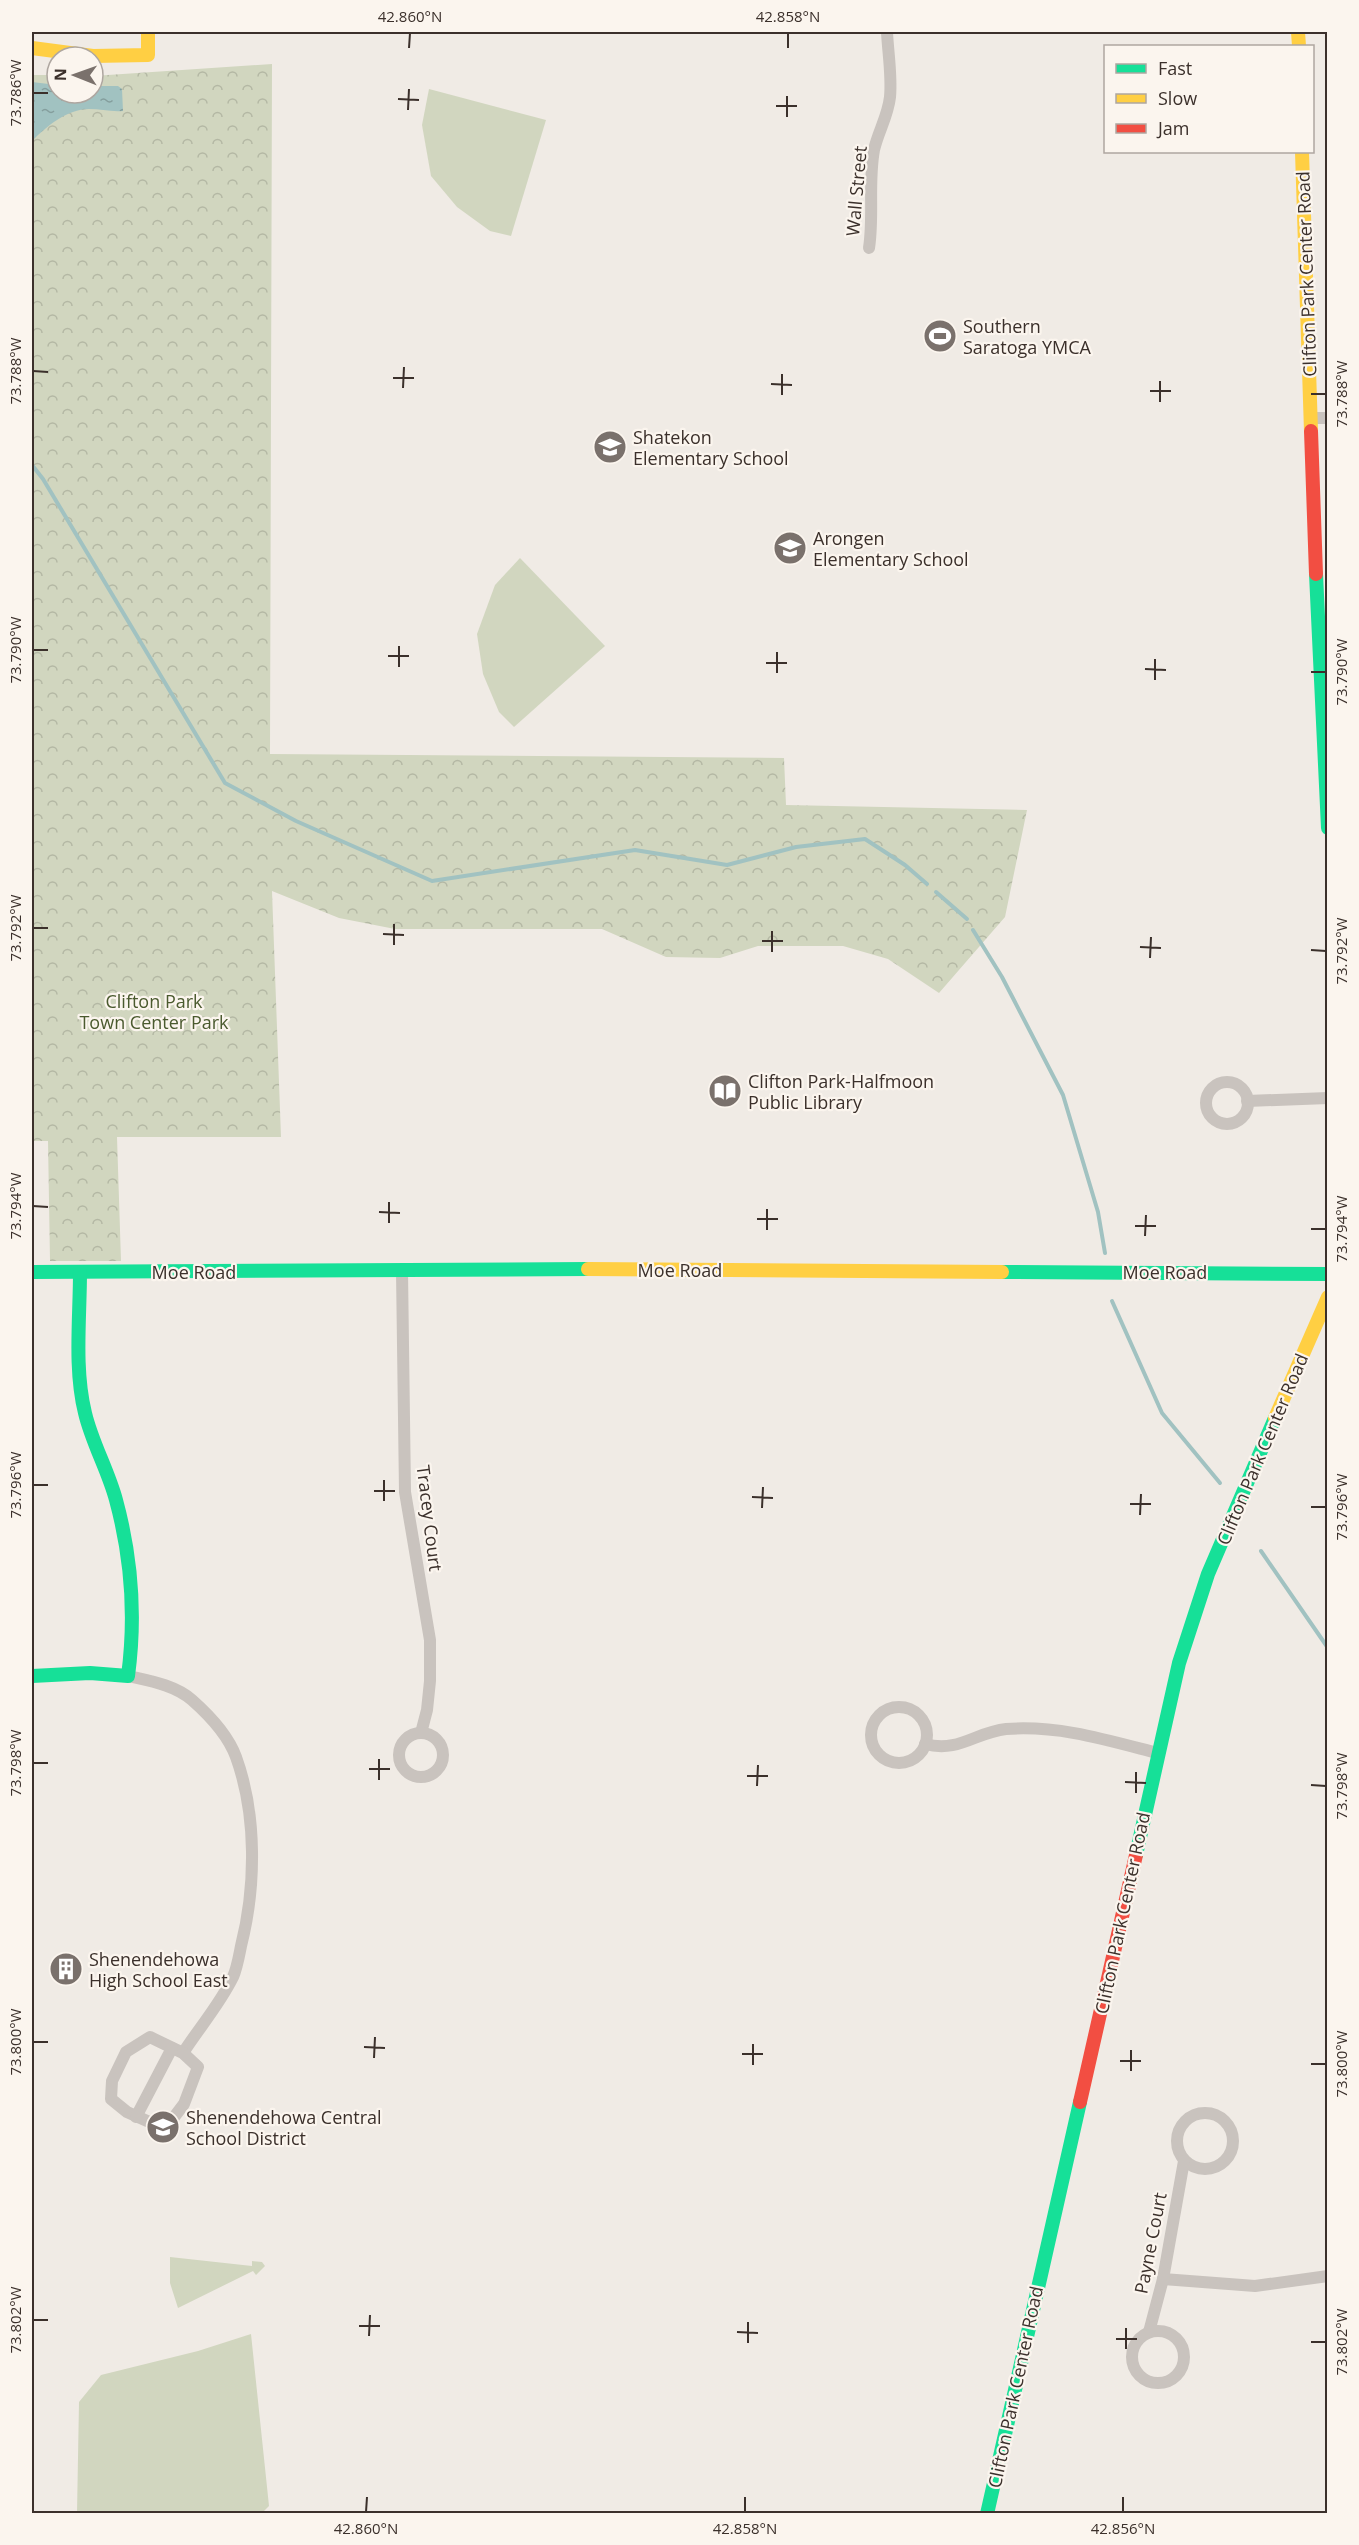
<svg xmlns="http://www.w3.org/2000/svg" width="1359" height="2545" font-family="'Open Sans',sans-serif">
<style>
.park{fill:url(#park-crowns)}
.garden{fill:#d1d6bf}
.water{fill:url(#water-ripples)}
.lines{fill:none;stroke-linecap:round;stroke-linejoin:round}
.stream{stroke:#a1c2c1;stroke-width:4}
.street{stroke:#c9c3be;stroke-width:12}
.fast{stroke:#16e098;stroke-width:14}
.slow{stroke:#ffcf43;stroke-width:14}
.jam{stroke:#f24e42;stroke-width:14}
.ticks{fill:none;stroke:#3b302b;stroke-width:2}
.labels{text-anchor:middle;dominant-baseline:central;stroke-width:4.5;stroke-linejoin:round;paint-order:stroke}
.street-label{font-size:18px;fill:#3b302b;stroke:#fbf5ee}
.poi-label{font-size:18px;fill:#3b302b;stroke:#fbf5ee;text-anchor:start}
.park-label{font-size:18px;fill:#4a5a2e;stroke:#fbf5ee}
.neatline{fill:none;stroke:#3b302b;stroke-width:2}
.ticks-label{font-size:15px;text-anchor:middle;fill:#3b302b}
</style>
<defs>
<pattern id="park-crowns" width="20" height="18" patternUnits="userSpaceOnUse" patternTransform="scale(1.5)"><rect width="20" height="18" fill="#d1d6bf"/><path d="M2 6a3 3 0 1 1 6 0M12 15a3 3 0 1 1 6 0" fill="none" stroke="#b4b8a4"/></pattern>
<pattern id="water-ripples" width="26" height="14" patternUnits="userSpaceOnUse" patternTransform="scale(1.5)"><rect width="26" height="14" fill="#a1c2c1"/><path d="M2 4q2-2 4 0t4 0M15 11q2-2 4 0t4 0" fill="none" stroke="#849e9d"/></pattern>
</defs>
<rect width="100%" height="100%" fill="#f0ebe5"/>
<polygon class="park" points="272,64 270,754 784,758 786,805 1027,810 1005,917 939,993 888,959 843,946 758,946 720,958 666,957 602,929 395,929 339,918 272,891 281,1137 117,1137 121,1261 50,1261 48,1141 32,1141 32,75 57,75 57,93 93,93 93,76"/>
<g class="garden">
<polygon points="429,89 546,120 511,236 490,231 457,207 431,176 422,125"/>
<polygon points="520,558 605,646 514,727 499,712 483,674 477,634 495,585"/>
<polygon points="170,2257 252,2266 252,2261 262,2262 265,2266 256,2275 253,2271 178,2308 170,2283"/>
<polygon points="251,2334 269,2506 261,2514 77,2513 79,2402 101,2375 198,2351"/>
</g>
<path class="water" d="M32 82 57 85V93H93V86H118L122 89 123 111C111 112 100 109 89 109 67 109 47 126 32 141Z"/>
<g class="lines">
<g class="stream">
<polyline points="32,465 43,479 225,783 296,821 432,881 635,850 727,865 796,847 865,839 905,865 927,884"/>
<polyline points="936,892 967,919"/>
<polyline points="973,930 1002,977 1063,1095 1098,1212 1105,1253"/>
<polyline points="1112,1301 1162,1413 1220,1483"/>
<polyline points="1261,1551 1328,1648"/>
</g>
<g class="street">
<path d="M869 248C874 216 868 183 874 150 878 132 888 116 890 97 892 76 888 53 887 32"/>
<polyline points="1310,418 1328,418"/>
<circle cx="1227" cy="1103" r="21"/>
<polyline points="1247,1101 1328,1098"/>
<polyline points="402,1271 405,1492 430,1640 430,1681 427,1710 421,1733"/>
<path d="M128 1676C150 1681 175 1685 192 1700 209 1715 228 1735 236 1757 257 1815 256 1887 241 1946 239 1956 237 1968 233 1977 220 2004 199 2028 183 2053"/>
<circle cx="899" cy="1735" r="28"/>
<circle cx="421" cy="1755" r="22"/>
<path d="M925 1744C959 1753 976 1732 1006 1729 1059 1725 1107 1740 1157 1753"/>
<polygon points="150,2037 183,2053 198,2067 184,2104 165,2129 127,2112 111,2099 112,2081 126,2052"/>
<circle cx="1205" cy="2141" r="28"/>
<polyline points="136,2117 172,2048"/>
<polyline points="1163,2279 1255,2286 1328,2276"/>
<circle cx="1158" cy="2357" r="26"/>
<polyline points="1149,2332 1163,2279 1184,2161"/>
</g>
<g class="fast">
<polyline points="1316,574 1328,828"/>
<polyline points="32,1272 588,1269"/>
<polyline points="1002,1272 1328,1274"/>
<path d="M32 1676 90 1673 128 1676C136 1616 132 1559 116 1500 108 1470 92 1443 85 1413 74 1369 80 1318 80 1272"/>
<polyline points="1136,1855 1179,1663 1208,1574 1275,1418"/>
<polyline points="987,2514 1080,2102"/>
</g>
<g class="slow">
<polyline points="1298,32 1299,46"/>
<polyline points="32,48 93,56 148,55 148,32"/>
<polyline points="1302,152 1311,431"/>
<polyline points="588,1269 1002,1272"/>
<polyline points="1275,1418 1328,1297"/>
</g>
<g class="jam">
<polyline points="1311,431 1316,574"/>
<polyline points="1080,2102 1136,1855"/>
</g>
</g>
<path class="ticks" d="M409 48 410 33M788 48V33M33 93H48M398 99 419 100M776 106H797M408 110 409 89M787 117V96M33 371 48 372M393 378H414M771 384 792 385M403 388 404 367M1150 391H1171M1311 394H1326M782 395V374M1160 402V381M33 650H48M388 656H409M766 663H787M399 667V646M1145 669 1166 670M1311 672H1326M777 673V652M1155 680V659M33 928H48M383 934 404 935M762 941H783M394 945V924M1140 947 1161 948M1311 950 1326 951M772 952V931M1150 958 1151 937M33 1206 48 1207M379 1212 400 1213M757 1219H778M389 1223V1202M1135 1226H1156M1311 1229H1326M767 1230V1209M1145 1236 1146 1215M33 1485H48M374 1491H395M752 1497 773 1498M384 1501V1480M1130 1504H1151M1311 1507H1326M762 1508 763 1487M1140 1515 1141 1494M33 1763H48M369 1769H390M747 1776H768M379 1780V1759M1125 1782 1146 1783M1311 1785 1326 1786M757 1786 758 1765M1136 1793V1772M33 2042H48M364 2047 385 2048M742 2054H763M374 2058 375 2037M1120 2061H1141M1311 2064H1326M753 2065V2044M1131 2071V2050M33 2320H48M359 2326H380M737 2332 758 2333M369 2336 370 2315M1116 2339H1137M1311 2342H1326M748 2343V2322M1126 2349V2328M366 2512 367 2497M745 2512V2497M1123 2512V2497"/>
<defs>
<g id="stadium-disc" transform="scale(1.725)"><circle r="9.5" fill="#7a716c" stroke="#fbf5ee"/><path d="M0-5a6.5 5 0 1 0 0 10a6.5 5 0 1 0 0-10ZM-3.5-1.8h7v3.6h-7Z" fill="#fff"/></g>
<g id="school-disc" transform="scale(1.725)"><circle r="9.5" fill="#7a716c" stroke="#fbf5ee"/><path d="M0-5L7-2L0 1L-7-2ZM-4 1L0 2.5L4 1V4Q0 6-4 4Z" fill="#fff"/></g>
<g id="library-disc" transform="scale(1.725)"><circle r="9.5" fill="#7a716c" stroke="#fbf5ee"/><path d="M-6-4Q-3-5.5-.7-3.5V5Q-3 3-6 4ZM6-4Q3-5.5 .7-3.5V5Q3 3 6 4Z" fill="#fff"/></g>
<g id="building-disc" transform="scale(1.725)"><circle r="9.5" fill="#7a716c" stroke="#fbf5ee"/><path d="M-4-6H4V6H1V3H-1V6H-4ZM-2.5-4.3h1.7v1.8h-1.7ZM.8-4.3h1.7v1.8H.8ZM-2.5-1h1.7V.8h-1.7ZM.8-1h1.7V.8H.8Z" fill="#fff"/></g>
</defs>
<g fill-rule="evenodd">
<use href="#stadium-disc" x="940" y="336"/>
<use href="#school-disc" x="610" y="447"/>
<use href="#school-disc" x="790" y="548"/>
<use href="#library-disc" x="725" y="1091"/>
<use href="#building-disc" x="66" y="1969"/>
<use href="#school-disc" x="163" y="2127"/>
</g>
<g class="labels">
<g class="street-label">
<text transform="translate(856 191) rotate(-85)">Wall Street</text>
<text transform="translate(1306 274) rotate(-92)">Clifton Park Center Road</text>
<text x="680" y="1270">Moe Road</text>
<text x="194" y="1272">Moe Road</text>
<text x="1165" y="1272">Moe Road</text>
<text transform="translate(1262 1449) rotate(-67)">Clifton Park Center Road</text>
<text transform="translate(430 1518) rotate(83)">Tracey Court</text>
<text transform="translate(1122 1913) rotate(-78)">Clifton Park Center Road</text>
<text transform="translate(1150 2243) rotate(-79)">Payne Court</text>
<text transform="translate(1015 2387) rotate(-78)">Clifton Park Center Road</text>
</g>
<g class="poi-label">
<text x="963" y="326">Southern<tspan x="963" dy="21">Saratoga YMCA</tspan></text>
<text x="633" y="437">Shatekon<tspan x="633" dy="21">Elementary School</tspan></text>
<text x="813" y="538">Arongen<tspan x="813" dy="21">Elementary School</tspan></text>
<text x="748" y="1081">Clifton Park-Halfmoon<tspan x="748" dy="21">Public Library</tspan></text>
<text x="89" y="1959">Shenendehowa<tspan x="89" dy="21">High School East</tspan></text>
<text x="186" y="2117">Shenendehowa Central<tspan x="186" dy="21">School District</tspan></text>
</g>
<g class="park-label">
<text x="154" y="1001">Clifton Park<tspan x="154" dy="21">Town Center Park</tspan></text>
</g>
</g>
<rect width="1359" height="2545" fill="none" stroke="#fbf5ee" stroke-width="66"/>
<rect x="1104" y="45" width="210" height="108" fill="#fbf5ee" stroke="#aea6a0" stroke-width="1.5"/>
<rect x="1116" y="64" width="30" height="9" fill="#16e098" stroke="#aea6a0" stroke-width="1.5"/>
<text x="1158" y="75" font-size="18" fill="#3b302b">Fast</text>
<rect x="1116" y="94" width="30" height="9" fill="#ffcf43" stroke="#aea6a0" stroke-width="1.5"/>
<text x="1158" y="105" font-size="18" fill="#3b302b">Slow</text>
<rect x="1116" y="124" width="30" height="9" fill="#f24e42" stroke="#aea6a0" stroke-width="1.5"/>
<text x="1158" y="135" font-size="18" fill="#3b302b">Jam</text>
<g transform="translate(75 75) rotate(271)"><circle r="28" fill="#fbf5ee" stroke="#aea6a0" stroke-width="1.5"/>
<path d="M0-4.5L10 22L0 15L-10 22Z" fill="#7a716c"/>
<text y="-9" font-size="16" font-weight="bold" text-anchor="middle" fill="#3b302b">N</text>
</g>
<rect x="33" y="33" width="1293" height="2479" class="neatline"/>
<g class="ticks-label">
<text x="410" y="22">42.860°N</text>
<text x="788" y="22">42.858°N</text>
<text transform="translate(16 93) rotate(-90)" y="5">73.786°W</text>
<text transform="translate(16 371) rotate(-90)" y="5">73.788°W</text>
<text transform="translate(1342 394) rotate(-90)" y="5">73.788°W</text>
<text transform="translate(16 650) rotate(-90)" y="5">73.790°W</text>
<text transform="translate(1342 672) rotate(-90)" y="5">73.790°W</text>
<text transform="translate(16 928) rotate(-90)" y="5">73.792°W</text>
<text transform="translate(1342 951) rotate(-90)" y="5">73.792°W</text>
<text transform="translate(16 1206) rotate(-90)" y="5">73.794°W</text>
<text transform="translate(1342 1229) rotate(-90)" y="5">73.794°W</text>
<text transform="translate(16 1485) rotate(-90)" y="5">73.796°W</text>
<text transform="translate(1342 1507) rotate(-90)" y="5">73.796°W</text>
<text transform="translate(16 1763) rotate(-90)" y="5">73.798°W</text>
<text transform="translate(1342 1786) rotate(-90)" y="5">73.798°W</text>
<text transform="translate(16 2042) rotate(-90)" y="5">73.800°W</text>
<text transform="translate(1342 2064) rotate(-90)" y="5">73.800°W</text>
<text transform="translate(16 2320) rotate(-90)" y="5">73.802°W</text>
<text transform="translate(1342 2342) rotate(-90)" y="5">73.802°W</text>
<text x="366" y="2534">42.860°N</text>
<text x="745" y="2534">42.858°N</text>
<text x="1123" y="2534">42.856°N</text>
</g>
</svg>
